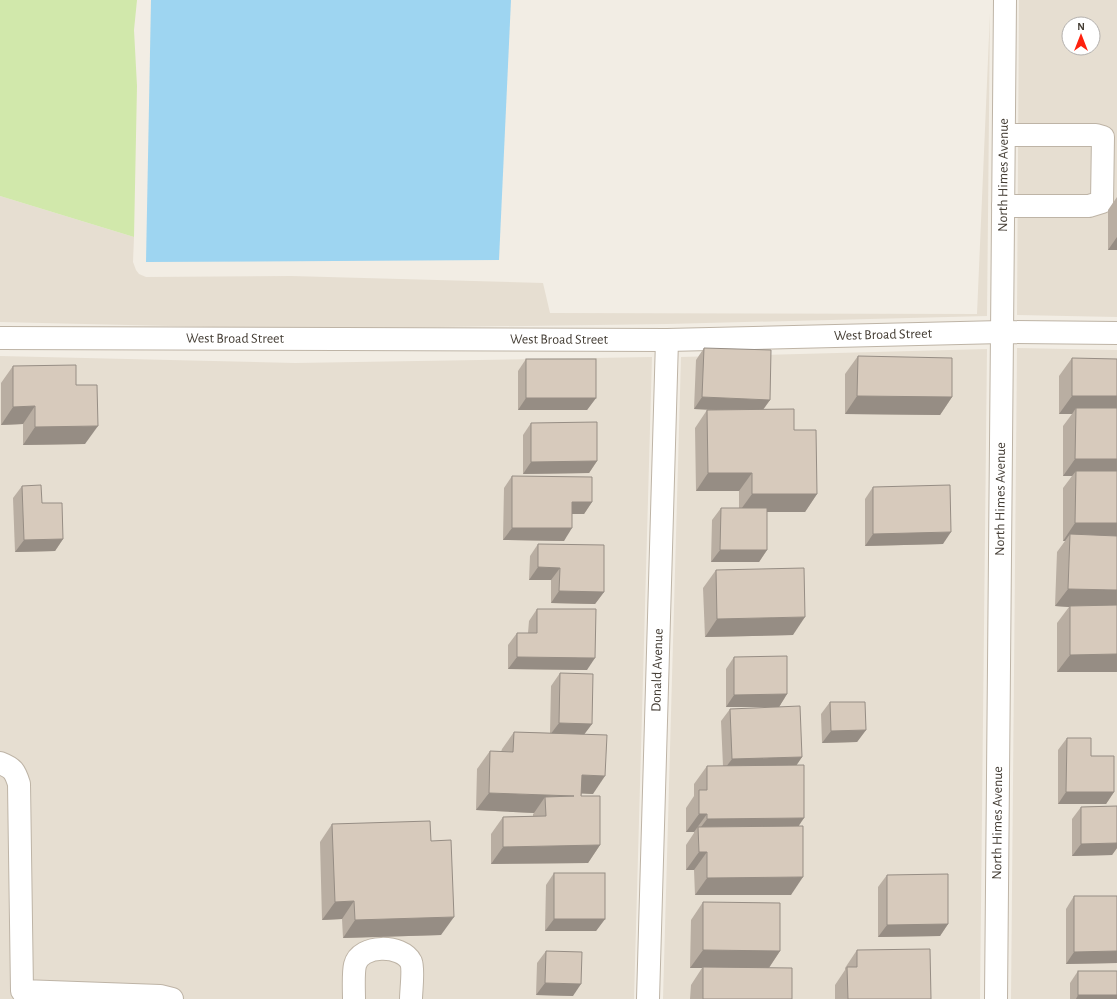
<svg xmlns="http://www.w3.org/2000/svg" width="1117" height="999" font-family="'Alegreya Sans',sans-serif">
<style>
.residential{fill:#e6ded1;fill-rule:evenodd}
.green{fill:#d1e8ab}
.water{fill:#9ed5f1}
.lines{fill:none;stroke-linecap:round;stroke-linejoin:round}
.minor-casing{stroke:#beb4a6;stroke-width:24}
.minor{stroke:#fff;stroke-width:22}
.wall{fill:#b9aea2}
.shaded-wall{fill:#968d84}
.building{fill:#d7cabc;stroke:#968d84}
.labels{text-anchor:middle;dominant-baseline:central;stroke-width:3;stroke-linejoin:round;paint-order:stroke}
.street-label{font-size:14px;fill:#443d34;stroke:#fff}
</style>
<rect width="100%" height="100%" fill="#f2ede4"/>
<g class="residential">
<path d="M1019 0H1117V317L1017 315ZM1069 24H1093V48H1069Z"/>
<polygon points="990,13 987,316 667,324 295,329 0,322 0,196 134,237 133,262 136,270 139,274 146,277 291,276 543,283 550,313 977,314"/>
<polygon points="1017,348 1117,350 1117,999 1011,999"/>
<polygon points="987,349 980,999 663,999 681,357"/>
<polygon points="0,356 295,363 652,357 634,999 0,999"/>
</g>
<polygon class="green" points="0,0 137,0 134,30 137,86 134,237 0,196"/>
<polygon class="water" points="151,0 511,0 499,260 146,262"/>
<g class="lines">
<g class="minor-casing">
<g id="minor">
<polyline points="1003,206 1089,206 1102,202 1103,137 1096,135 1004,135"/>
<path id="s1" d="M0 338 667 340 1002 332 1117 333"/>
<path d="M0 763C13 768 15 771 19 784L22 991 160 996 172 999"/>
<path d="M354 999C354 991 353 973 355 965 360 944 402 944 411 962 414 969 411 991 411 999"/>
<path id="s2" d="M648 999 667 340"/>
<path id="s3" d="M996 999 1005 0"/>
</g>
</g>
<use href="#minor" class="minor"/>
</g>
<g class="wall">
<polygon points="1117,197 1117,250 1108,250 1108,210"/>
<polygon points="704,348 770,400 763,410 794,430 817,494 805,512 767,512 767,550 759,562 711,562 712,520 721,508 739,508 739,491 696,491 695,428 707,410 716,410 694,409 696,360"/>
<polygon points="858,356 952,397 940,415 845,414 845,374"/>
<polygon points="1072,358 1117,672 1057,672 1057,623 1069,607 1055,606 1057,552 1065,541 1063,541 1063,488 1072,476 1063,476 1063,426 1072,414 1059,414 1059,376"/>
<polygon points="526,359 596,398 587,410 518,410 518,371"/>
<polygon points="13,366 76,385 85,444 23,445 23,424 1,425 1,383"/>
<polygon points="531,423 597,461 589,473 523,474 523,435"/>
<polygon points="512,476 592,502 584,514 572,514 564,541 503,540 504,488"/>
<polygon points="22,486 42,503 63,539 55,551 15,552 13,498"/>
<polygon points="873,487 943,544 865,546 865,499"/>
<polygon points="538,544 604,592 595,604 551,603 551,580 529,580 530,556"/>
<polygon points="716,570 793,635 705,637 703,588"/>
<polygon points="537,609 587,670 508,669 508,645 517,633 528,633 529,621"/>
<polygon points="734,657 787,694 779,707 726,707 726,669"/>
<polygon points="560,673 592,724 584,734 593,794 582,793 581,796 600,845 588,863 491,864 491,834 503,817 533,816 533,814 534,813 476,810 477,769 490,751 501,752 502,749 514,732 550,733 551,686"/>
<polygon points="830,702 866,730 857,742 822,743 821,714"/>
<polygon points="730,709 802,757 796,765 799,826 791,895 695,895 694,870 686,870 686,845 694,833 694,832 686,832 686,808 694,796 694,784 707,766 723,766 721,721"/>
<polygon points="1067,738 1091,756 1114,792 1106,804 1058,804 1058,750"/>
<polygon points="1117,806 1117,848 1112,855 1072,856 1072,819 1081,807"/>
<polygon points="332,824 431,841 441,935 343,938 342,919 322,920 320,842"/>
<polygon points="554,873 605,919 596,931 545,931 546,885"/>
<polygon points="887,875 948,924 940,936 878,937 878,887"/>
<polygon points="1074,896 1117,896 1117,963 1066,964 1066,909"/>
<polygon points="703,902 780,951 769,968 792,999 690,999 691,985 702,968 690,968 691,920"/>
<polygon points="857,950 931,999 835,999 835,985 845,970 845,968"/>
<polygon points="546,951 573,996 536,995 537,963"/>
<polygon points="1078,971 1117,999 1070,999 1070,983"/>
</g>
<g class="shaded-wall">
<polygon points="1117,237 1117,250 1108,250"/>
<polygon points="857,396 952,397 940,415 845,414"/>
<polygon points="1072,396 1117,396 1117,414 1076,408 1072,414 1059,414"/>
<polygon points="702,397 770,400 761,412 694,409"/>
<polygon points="526,398 596,398 587,410 518,410"/>
<polygon points="35,406 23,424 1,425 13,407"/>
<polygon points="98,426 85,444 23,445 35,427"/>
<polygon points="1075,459 1117,459 1117,476 1076,471 1072,476 1063,476"/>
<polygon points="597,461 589,473 523,474 531,462"/>
<polygon points="708,473 752,473 739,491 696,491"/>
<polygon points="752,494 817,494 805,512 739,512"/>
<polygon points="572,502 592,502 584,514 564,514"/>
<polygon points="1075,523 1117,523 1117,541 1070,534 1065,541 1063,541"/>
<polygon points="512,528 572,528 564,541 503,540"/>
<polygon points="951,532 943,544 865,546 873,534"/>
<polygon points="63,539 55,551 15,552 24,540"/>
<polygon points="720,550 767,550 759,562 711,562"/>
<polygon points="538,567 560,568 551,580 529,580"/>
<polygon points="1068,589 1117,590 1117,609 1070,606 1069,607 1055,606"/>
<polygon points="559,591 604,592 595,604 551,603"/>
<polygon points="805,617 793,635 705,637 717,619"/>
<polygon points="1117,654 1117,672 1057,672 1070,655"/>
<polygon points="517,657 595,658 587,670 508,669"/>
<polygon points="787,694 779,707 726,707 734,695"/>
<polygon points="559,723 592,724 583,736 550,735"/>
<polygon points="866,730 857,742 822,743 831,731"/>
<polygon points="802,757 794,769 723,771 732,759"/>
<polygon points="582,775 605,776 593,794 569,793"/>
<polygon points="1066,792 1114,792 1106,804 1058,804"/>
<polygon points="489,793 574,796 545,797 534,813 476,810"/>
<polygon points="699,814 707,814 694,832 686,832"/>
<polygon points="804,818 792,836 698,831 707,819"/>
<polygon points="1117,843 1117,848 1112,855 1072,856 1081,844"/>
<polygon points="600,845 588,863 491,864 503,847"/>
<polygon points="699,852 707,852 694,870 686,870"/>
<polygon points="803,877 791,895 695,895 707,878"/>
<polygon points="354,901 342,919 322,920 335,902"/>
<polygon points="454,917 441,935 343,938 355,920"/>
<polygon points="554,919 605,919 596,931 545,931"/>
<polygon points="948,924 940,936 878,937 887,925"/>
<polygon points="703,950 780,951 768,969 703,967 702,968 690,968"/>
<polygon points="1117,951 1117,963 1066,964 1074,952"/>
<polygon points="545,983 581,984 573,996 536,995"/>
<polygon points="1078,995 1117,995 1117,999 1076,999"/>
</g>
<g class="building">
<polygon points="704,348 771,350 770,400 702,397"/>
<polygon points="858,356 952,358 952,397 857,396"/>
<polygon points="1072,358 1117,359 1117,396 1072,396"/>
<rect x="526" y="359" width="70" height="39"/>
<polygon points="76,365 76,385 97,385 98,426 35,427 35,406 13,407 13,366"/>
<polygon points="1076,408 1117,408 1117,459 1075,459"/>
<polygon points="794,409 794,430 816,430 817,494 752,494 752,473 708,473 707,410"/>
<polygon points="597,422 597,461 531,462 531,423"/>
<polygon points="1076,471 1117,471 1117,523 1075,523"/>
<polygon points="512,476 592,477 592,502 572,502 572,528 512,528"/>
<polygon points="41,485 42,503 62,503 63,539 24,540 22,486"/>
<polygon points="950,485 951,532 873,534 873,487"/>
<polygon points="721,508 767,508 767,550 720,550"/>
<polygon points="1070,534 1117,536 1117,590 1068,589"/>
<polygon points="538,544 604,545 604,592 559,591 560,568 538,567"/>
<polygon points="804,568 805,617 717,619 716,570"/>
<polygon points="1117,605 1117,654 1070,655 1070,606"/>
<polygon points="537,609 596,609 595,658 517,657 517,633 537,633"/>
<polygon points="787,656 787,694 734,695 734,657"/>
<polygon points="560,673 593,674 592,724 559,723"/>
<polygon points="830,702 865,702 866,730 831,731"/>
<polygon points="800,706 802,757 732,759 730,709"/>
<polygon points="514,732 607,735 605,776 582,775 581,796 600,796 600,845 503,847 503,817 546,816 545,797 574,796 489,793 490,751 513,752"/>
<polygon points="1067,738 1091,738 1091,756 1114,756 1114,792 1066,792"/>
<polygon points="804,765 804,818 707,819 707,814 699,814 699,790 707,790 707,766"/>
<polygon points="1117,806 1117,843 1081,844 1081,807"/>
<polygon points="430,821 431,841 451,840 454,917 355,920 354,901 335,902 332,824"/>
<polygon points="803,826 803,877 707,878 707,852 699,852 698,827"/>
<rect x="554" y="873" width="51" height="46"/>
<polygon points="948,874 948,924 887,925 887,875"/>
<polygon points="1074,896 1117,896 1117,951 1074,952"/>
<polygon points="703,902 780,903 780,951 703,950"/>
<polygon points="930,949 931,999 848,999 847,967 857,967 857,950"/>
<polygon points="546,951 582,952 581,984 545,983"/>
<polygon points="703,967 792,968 792,999 703,999"/>
<rect x="1078" y="971" width="39" height="24"/>
</g>
<g class="labels">
<g class="street-label">
<text stroke="none"><textPath href="#s3" startOffset="824">North Himes Avenue</textPath></text>
<text stroke="none"><textPath href="#s1" startOffset="883">West Broad Street</textPath></text>
<text stroke="none"><textPath href="#s1" startOffset="235">West Broad Street</textPath></text>
<text stroke="none"><textPath href="#s1" startOffset="559">West Broad Street</textPath></text>
<text stroke="none"><textPath href="#s3" startOffset="500">North Himes Avenue</textPath></text>
<text stroke="none"><textPath href="#s2" startOffset="329">Donald Avenue</textPath></text>
<text stroke="none"><textPath href="#s3" startOffset="176">North Himes Avenue</textPath></text>
</g>
</g>
<g transform="translate(1081 36)"><circle r="19" fill="#ffffff" stroke="#b4b1ae"/>
<path d="M0-3L7 15L0 10L-7 15Z" fill="#fe210e"/>
<text y="-6" font-size="11" font-weight="bold" text-anchor="middle" fill="#443d34">N</text>
</g>
</svg>
